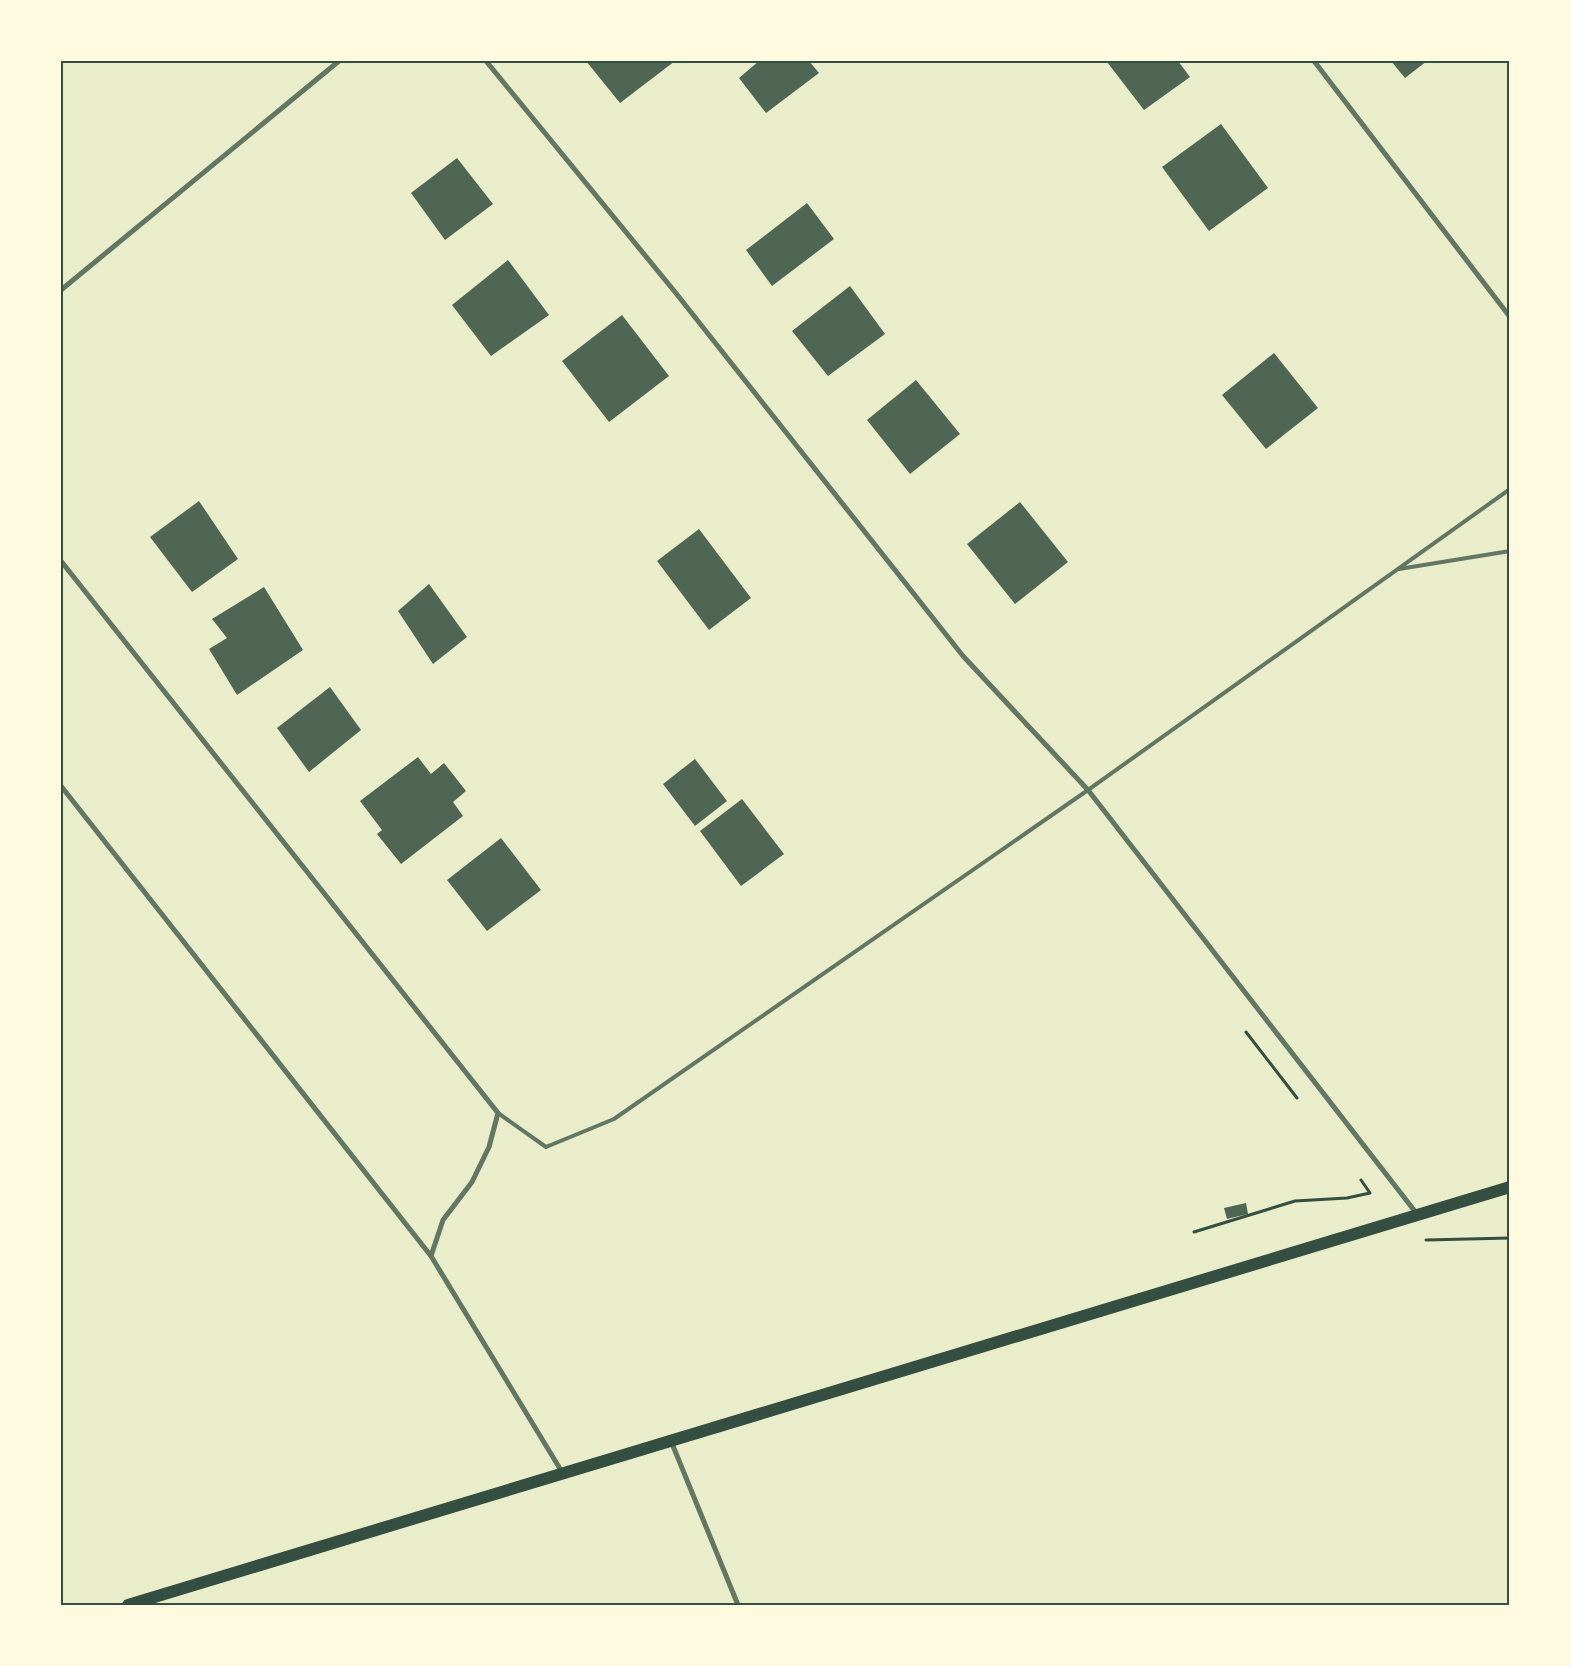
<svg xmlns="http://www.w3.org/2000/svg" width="1571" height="1666" font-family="Ubuntu,sans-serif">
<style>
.building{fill:#4f6655}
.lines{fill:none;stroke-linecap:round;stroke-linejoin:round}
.path{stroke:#344e41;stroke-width:3}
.service{stroke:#617663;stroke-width:4}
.minor{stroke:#617663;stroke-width:5}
.primary{stroke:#344e41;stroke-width:12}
.neatline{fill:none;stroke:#344e41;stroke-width:2}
</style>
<rect width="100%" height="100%" fill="#e9edc9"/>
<g class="building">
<polygon points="586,61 675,61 620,103"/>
<polygon points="759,61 809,61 819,73 766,113 739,78"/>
<polygon points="1109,61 1178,61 1190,77 1144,110 1107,62"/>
<polygon points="1391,61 1427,61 1405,78"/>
<polygon points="1221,124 1268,188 1209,231 1162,167"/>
<polygon points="457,158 493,204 445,240 411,193"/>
<polygon points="807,203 834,239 772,286 746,250"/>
<polygon points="508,260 549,315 491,356 452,305"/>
<polygon points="850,286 885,334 828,376 792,331"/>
<polygon points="622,315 669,376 609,422 562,361"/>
<polygon points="1274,353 1318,408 1266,449 1222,395"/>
<polygon points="916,380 960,434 910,474 867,420"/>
<polygon points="199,501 238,559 192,592 150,537"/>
<polygon points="1020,502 1068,562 1015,604 967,544"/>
<polygon points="699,529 751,598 709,630 657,561"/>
<polygon points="429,584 467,637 433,664 398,611"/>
<polygon points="264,587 303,650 237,695 209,649 227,638 212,619"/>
<polygon points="330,687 361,730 309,772 277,728"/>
<polygon points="418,757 431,774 444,763 466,791 453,802 463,816 401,864 377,834 382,830 360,801"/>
<polygon points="695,759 727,801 695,826 663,784"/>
<polygon points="742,799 784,854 741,886 700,831"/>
<polygon points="501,838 541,890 487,931 447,880"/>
<polygon points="1246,1203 1248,1214 1227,1219 1224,1208"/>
</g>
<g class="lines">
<g class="path">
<polyline points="1246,1032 1297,1098"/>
<polyline points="1194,1232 1295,1201 1347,1198 1370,1193 1361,1180"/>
<polyline points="1426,1240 1510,1238"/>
</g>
<g class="service">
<polyline points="1399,569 1510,551"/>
<polyline points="498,1113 546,1147 614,1119 1088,790 1510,489"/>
</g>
<g class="minor">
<polyline points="486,61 675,292 963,656 1088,790 1417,1214"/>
<polyline points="1314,61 1510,317"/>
<polyline points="61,290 339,61"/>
<polyline points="61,561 498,1113 489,1147 472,1182 443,1220 431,1256"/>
<polyline points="61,786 431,1256 562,1472"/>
<polyline points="671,1441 738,1605"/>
</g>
<polyline class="primary" points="128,1605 1510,1187"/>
</g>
<rect width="1571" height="1666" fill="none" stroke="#fefae0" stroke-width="125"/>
<rect x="62" y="62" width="1446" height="1542" class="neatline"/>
</svg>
